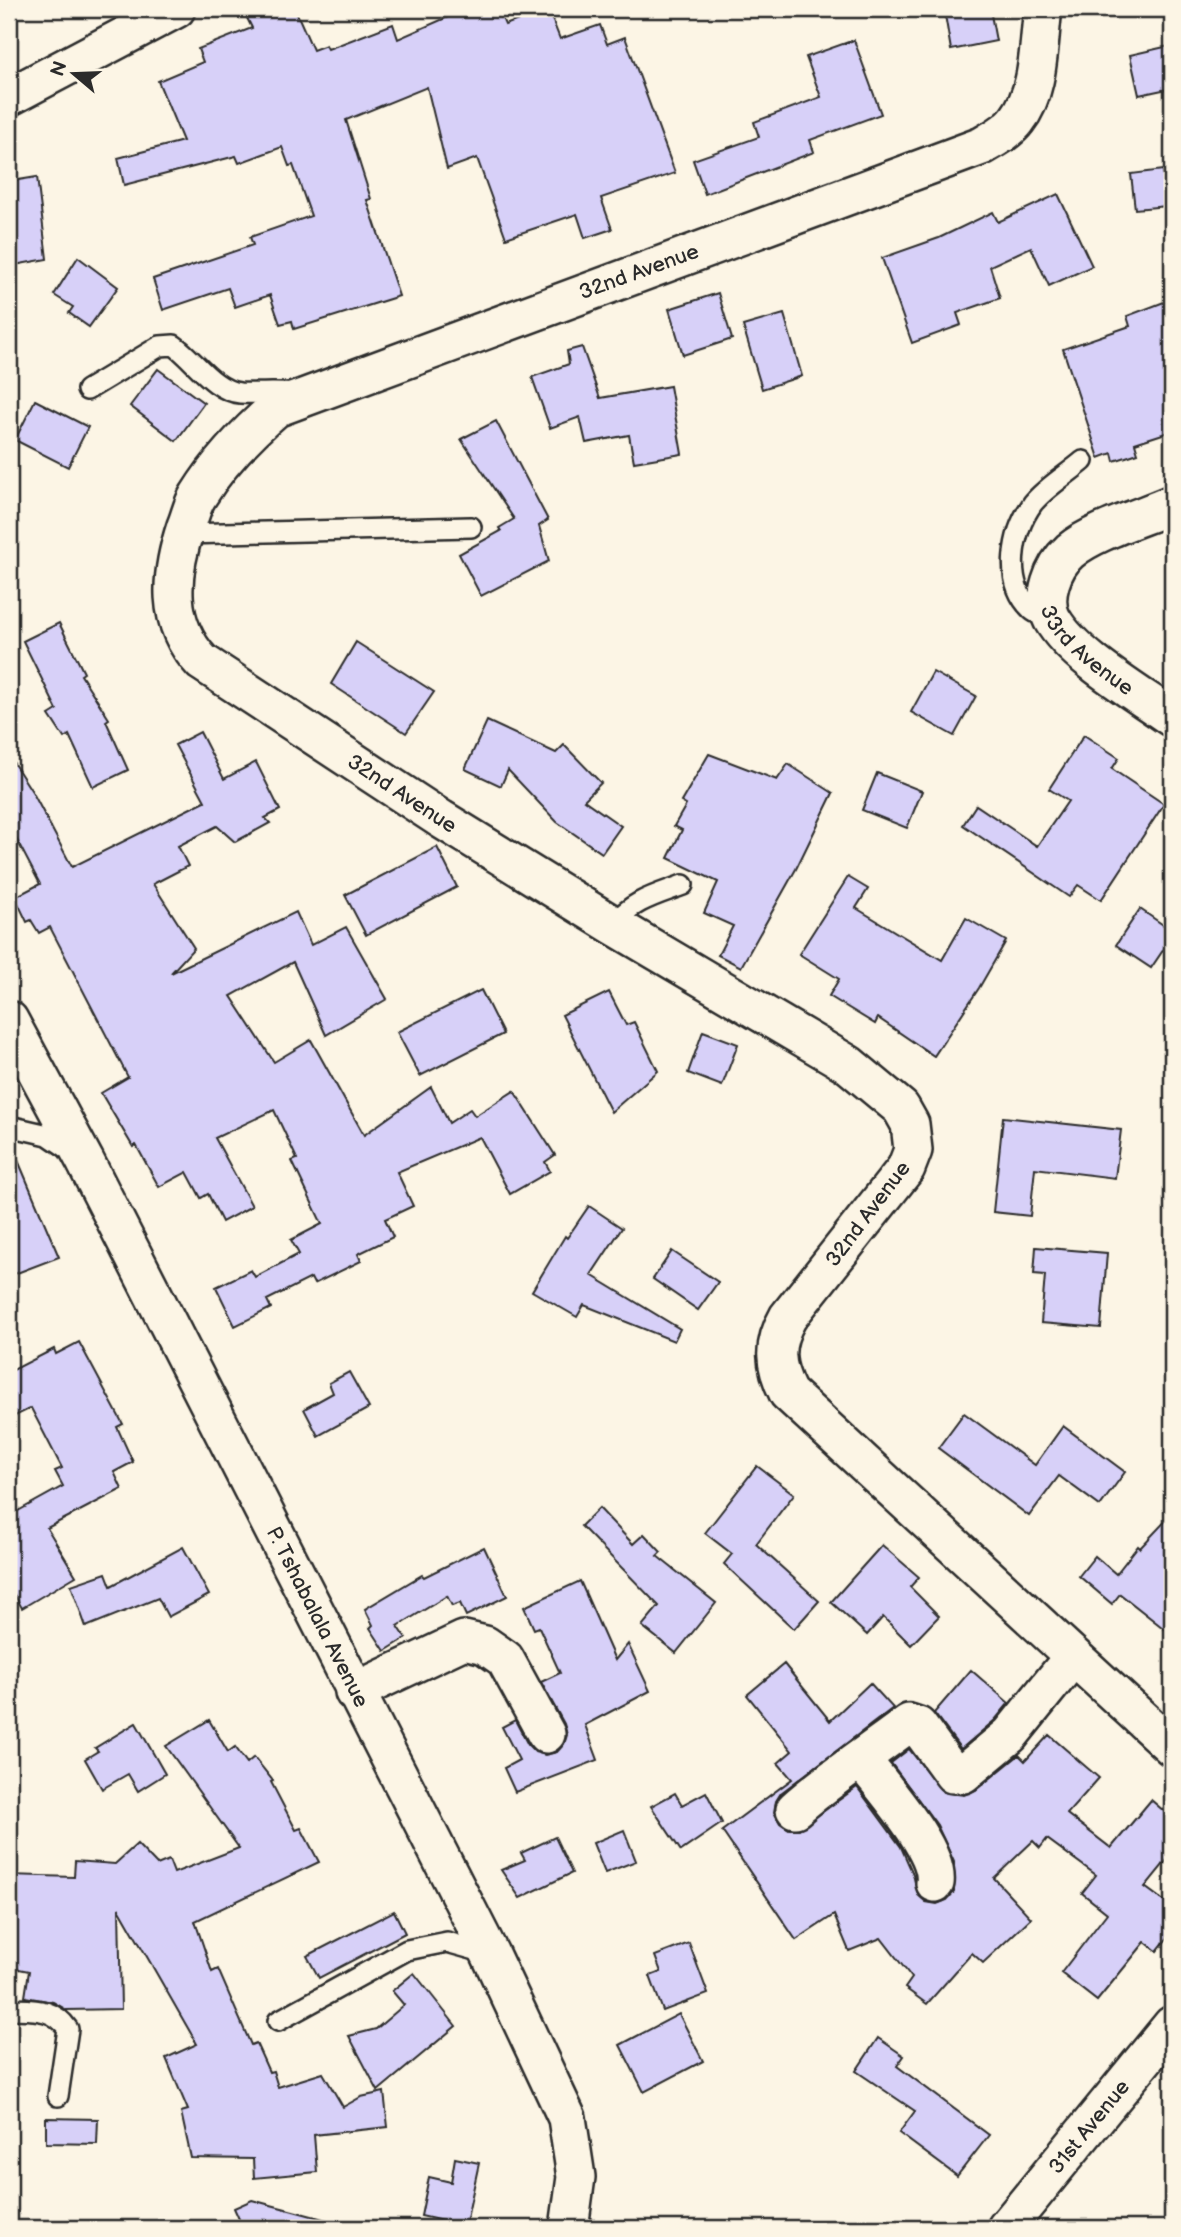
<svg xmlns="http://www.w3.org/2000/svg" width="1181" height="2237" font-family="'Balsamiq Sans',sans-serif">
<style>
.building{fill:#d7d0f8;stroke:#2b2b2b;stroke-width:2}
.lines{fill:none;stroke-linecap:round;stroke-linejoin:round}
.lane-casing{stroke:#2b2b2b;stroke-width:24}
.street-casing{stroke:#2b2b2b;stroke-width:42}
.lane{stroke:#fcf5e5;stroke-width:19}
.street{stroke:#fcf5e5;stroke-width:37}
.labels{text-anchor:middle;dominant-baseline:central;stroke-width:5;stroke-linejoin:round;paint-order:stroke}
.street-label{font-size:21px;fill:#2b2b2b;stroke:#fcf5e5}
</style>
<rect width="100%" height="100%" fill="#fcf5e5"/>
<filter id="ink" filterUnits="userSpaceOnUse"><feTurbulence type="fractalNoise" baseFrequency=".0143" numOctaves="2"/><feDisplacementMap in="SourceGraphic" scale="14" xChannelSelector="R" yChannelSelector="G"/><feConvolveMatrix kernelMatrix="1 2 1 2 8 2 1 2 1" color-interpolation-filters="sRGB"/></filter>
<g filter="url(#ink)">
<g class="building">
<polygon points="267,9 295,9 313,50 326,45 328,49 393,24 398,39 466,9 498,9 505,25 548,9 560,39 600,25 607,44 625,37 675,173 601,198 612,229 585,238 577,214 506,238 477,158 447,169 427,87 346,120 371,199 367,200 399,296 294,329 292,321 280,324 270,295 235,307 228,288 163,310 153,279 253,245 250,237 311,216 293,165 289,166 282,147 239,163 236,156 124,185 118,158 183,141 158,81 203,62 198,49 252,28 247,18"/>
<polygon points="944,9 990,9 996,41 951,50"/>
<polygon points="854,40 881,114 810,140 814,152 705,194 693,160 759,137 754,122 821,97 806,57"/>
<polygon points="1169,46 1172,88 1139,95 1130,55"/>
<polygon points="1163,170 1167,206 1135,209 1131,174"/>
<polygon points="37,177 47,259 9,266 9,189 13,189 12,181"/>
<polygon points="1058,194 1092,266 1049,286 1031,247 990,266 1000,298 957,313 961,325 912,343 882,258 939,238 993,212 998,222"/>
<polygon points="78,257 118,287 89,327 69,313 73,307 54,295"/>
<polygon points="718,293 732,339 683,355 669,309"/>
<polygon points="1172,299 1172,431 1135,443 1138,453 1114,461 1112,453 1099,458 1063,349 1130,326 1127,316"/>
<polygon points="784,314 802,376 762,389 743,326"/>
<polygon points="582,347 600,398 670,386 682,454 634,462 629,435 586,443 580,417 550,428 532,377 569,364 567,351"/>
<polygon points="158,369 204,403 176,441 130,406"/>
<polygon points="35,400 88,427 68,467 15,440"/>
<polygon points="496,421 548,520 539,526 549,561 481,596 459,554 501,531 499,528 514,519 461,439"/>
<polygon points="59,623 84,673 81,675 109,719 106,721 128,770 93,787 69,735 64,738 49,715 57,710 23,641"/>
<polygon points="356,642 434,692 406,733 331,684"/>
<polygon points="933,672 976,696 954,736 911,712"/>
<polygon points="487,721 556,753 564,745 601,783 584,800 621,826 602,853 557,822 508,770 501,786 465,769"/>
<polygon points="200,732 224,779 256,762 280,810 265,818 270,823 235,842 217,826 178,846 188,866 153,884 194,948 171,973 296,912 311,945 346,927 387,999 326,1035 293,962 231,996 274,1062 311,1040 364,1135 431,1087 449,1123 470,1109 475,1116 514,1091 555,1155 545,1162 550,1171 510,1194 480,1137 397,1172 413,1206 385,1219 393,1237 358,1254 361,1261 314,1284 311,1278 267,1300 271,1308 235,1326 216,1287 251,1270 255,1277 299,1254 291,1240 322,1224 292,1161 297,1159 274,1110 215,1138 252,1206 222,1222 208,1194 201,1198 187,1172 159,1187 136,1145 133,1147 101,1093 128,1077 50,927 39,933 31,920 27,922 15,897 40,884 9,825 9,756 33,793 72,867 205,801 175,745"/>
<polygon points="1084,735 1119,758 1112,769 1164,804 1101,900 1078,885 1069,897 963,825 976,805 1037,846 1068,801 1049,789"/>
<polygon points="709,754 777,780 788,764 833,793 796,869 741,967 718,955 733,926 704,913 718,882 668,858 682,830 674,826 686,805 681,802"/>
<polygon points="877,773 922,791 907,828 862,810"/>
<polygon points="437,847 457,887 366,935 345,895"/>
<polygon points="848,877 868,889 856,908 942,960 966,918 1006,941 979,988 934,1056 878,1018 875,1024 829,996 839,979 799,954"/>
<polygon points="1140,909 1172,931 1172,937 1151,968 1116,945"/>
<polygon points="481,990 503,1034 420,1076 397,1032"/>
<polygon points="609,992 626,1025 634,1022 658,1071 611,1112 562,1015"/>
<polygon points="703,1031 738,1044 722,1086 688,1073"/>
<polygon points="1003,1117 1121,1130 1115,1178 1035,1168 1030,1216 993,1212"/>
<polygon points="9,1139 59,1257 9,1276"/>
<polygon points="589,1206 622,1228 591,1275 680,1329 674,1341 584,1305 577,1317 532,1291 565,1236 567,1238"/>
<polygon points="1036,1247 1107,1253 1101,1328 1041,1323 1045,1275 1034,1274"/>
<polygon points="672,1251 718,1282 698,1310 653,1279"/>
<polygon points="79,1342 123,1424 117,1427 133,1462 114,1472 122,1489 47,1528 76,1576 22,1608 9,1586 9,1516 63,1486 55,1471 62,1468 31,1408 9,1419 9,1372 54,1349 56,1354"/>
<polygon points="349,1372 369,1408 318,1436 304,1409 333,1393 329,1383"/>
<polygon points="964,1413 1035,1465 1063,1426 1125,1472 1100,1506 1059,1476 1029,1516 938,1448"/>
<polygon points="757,1466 794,1494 756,1544 819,1601 794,1629 724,1564 732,1554 705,1533"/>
<polygon points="599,1508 633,1544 644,1534 661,1552 657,1556 716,1603 676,1653 642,1626 659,1606 581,1526"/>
<polygon points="1172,1514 1172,1635 1120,1594 1112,1604 1079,1576 1095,1556 1116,1574 1138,1546 1140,1548"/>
<polygon points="882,1545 919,1577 910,1587 939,1616 911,1645 883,1617 867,1635 831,1602"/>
<polygon points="183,1547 209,1595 168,1617 158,1598 86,1627 71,1585 106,1573 111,1586"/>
<polygon points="484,1547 507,1596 466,1616 460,1603 452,1606 447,1596 398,1626 406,1638 385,1651 370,1628 373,1625 365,1609 422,1575 424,1577"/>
<polygon points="580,1581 615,1660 628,1644 650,1691 585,1725 598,1760 515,1792 504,1768 519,1760 502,1727 515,1720 528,1745 535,1752 545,1755 557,1752 564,1744 567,1735 564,1724 541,1682 560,1673 539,1627 534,1629 524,1607"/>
<polygon points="784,1664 830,1721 870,1683 893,1708 781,1793 776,1801 774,1812 780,1823 789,1829 799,1829 857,1787 901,1847 913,1874 918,1895 926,1902 937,1904 947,1900 954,1892 954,1862 937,1825 891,1763 909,1749 943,1792 964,1795 976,1790 1019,1755 1025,1761 1049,1735 1099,1778 1067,1814 1111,1848 1151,1800 1172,1818 1172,1854 1145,1887 1172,1907 1172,1932 1157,1951 1145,1942 1097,2001 1061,1973 1107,1913 1082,1893 1096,1875 1047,1839 1040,1848 1033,1841 994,1878 1031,1918 983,1963 972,1953 927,2004 905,1988 912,1978 881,1938 849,1951 834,1915 796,1940 722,1831 792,1779 778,1763 792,1751 747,1695"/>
<polygon points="971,1670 1009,1703 995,1720 961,1749 934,1713"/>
<polygon points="209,1720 228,1752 235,1747 247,1763 254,1757 273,1781 271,1782 296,1830 301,1828 319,1862 195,1921 212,1972 218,1969 251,2045 256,2043 269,2072 273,2071 278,2087 323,2073 343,2107 361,2097 384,2092 388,2127 314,2135 317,2172 254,2178 253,2159 191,2158 181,2112 188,2110 166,2058 197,2044 119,1908 121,2009 67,2010 53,2002 25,1997 29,1971 9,1967 9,1875 74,1877 75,1861 115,1864 137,1844 157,1865 169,1860 174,1873 239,1848 166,1746"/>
<polygon points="136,1723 165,1774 138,1791 128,1774 102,1789 85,1759 98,1751 95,1748"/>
<polygon points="706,1792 722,1823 681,1851 651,1806 675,1793 682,1805"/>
<polygon points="624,1830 636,1861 605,1873 593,1843"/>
<polygon points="555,1837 572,1873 520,1898 501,1870 525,1860 521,1853"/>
<polygon points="394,1911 405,1933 319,1978 307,1956"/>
<polygon points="689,1943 708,1994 663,2011 650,1976 661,1972 655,1956"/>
<polygon points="414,1973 456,2026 378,2091 349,2036 376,2029 404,2005 392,1991"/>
<polygon points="679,2014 703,2061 644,2092 620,2045"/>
<polygon points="878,2038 904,2056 897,2066 989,2135 957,2176 899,2133 915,2111 856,2071"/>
<polygon points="46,2118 98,2119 97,2144 46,2143"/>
<polygon points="455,2158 479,2163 465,2228 441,2228 443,2221 421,2216 429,2177 451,2182"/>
<polygon points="252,2200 327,2220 325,2228 243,2228 234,2208"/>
</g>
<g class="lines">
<g class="lane-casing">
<g id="lane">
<path d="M87 390 160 346 174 345C194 359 214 391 240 393 259 394 276 392 295 394"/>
<polyline points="184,534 471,527"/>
<path d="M1051 617C1044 615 1035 614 1031 609 1003 582 1012 532 1033 503 1046 487 1068 474 1083 461"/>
<path d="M613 925C631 901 656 895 683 885"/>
<polyline points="9,1126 48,1135 73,1152"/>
<path d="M9 2009C33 2010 53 2007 68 2029L58 2096"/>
<polyline points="278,2021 407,1950 447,1942 490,1954"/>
</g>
</g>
<g class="street-casing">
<g id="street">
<path id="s1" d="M1043 9C1038 44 1040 91 1017 120 1009 131 994 139 982 146L276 408C246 434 219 462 198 496 192 505 190 517 186 526 170 574 165 623 202 662L441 819 613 925 848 1064 901 1108 910 1124 913 1150 906 1168 788 1317C772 1345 774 1365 788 1393L1172 1747"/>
<polyline points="9,97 176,9"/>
<path id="s2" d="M1172 504C1143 517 1094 531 1070 551 1053 566 1041 598 1052 619 1073 656 1137 693 1172 718"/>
<path id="s3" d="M9 1020 85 1161 490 1954 567 2118 576 2177 569 2228"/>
<polyline points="354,1692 464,1640 485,1645 505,1659 546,1734"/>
<path d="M862 1760C882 1787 940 1850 935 1883"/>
<path d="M795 1809C830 1778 871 1752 909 1723L918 1726 953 1774H963L1010 1735 1073 1657"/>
<path id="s4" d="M1006 2228 1172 2025"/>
</g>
</g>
<use href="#lane" class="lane"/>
<use href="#street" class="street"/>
</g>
</g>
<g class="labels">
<g class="street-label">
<text transform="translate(639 272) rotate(-20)">32nd Avenue</text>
<text stroke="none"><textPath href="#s2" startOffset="234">33rd Avenue</textPath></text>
<text stroke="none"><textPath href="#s1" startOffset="1447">32nd Avenue</textPath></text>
<text transform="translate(868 1214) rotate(-53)">32nd Avenue</text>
<text stroke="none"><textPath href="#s3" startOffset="672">P. Tshabalala Avenue</textPath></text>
<text stroke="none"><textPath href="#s4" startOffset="131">31st Avenue</textPath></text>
</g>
</g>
<rect width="1181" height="2237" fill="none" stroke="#fcf5e5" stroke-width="35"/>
<rect x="18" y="18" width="1146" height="2202" fill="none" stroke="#2b2b2b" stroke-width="2.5" filter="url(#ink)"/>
<g transform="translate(74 74) rotate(289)" stroke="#fcf5e5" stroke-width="5" paint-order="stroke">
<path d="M0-5L12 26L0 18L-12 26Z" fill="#2b2b2b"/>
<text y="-10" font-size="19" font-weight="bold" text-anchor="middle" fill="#2b2b2b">N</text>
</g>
</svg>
